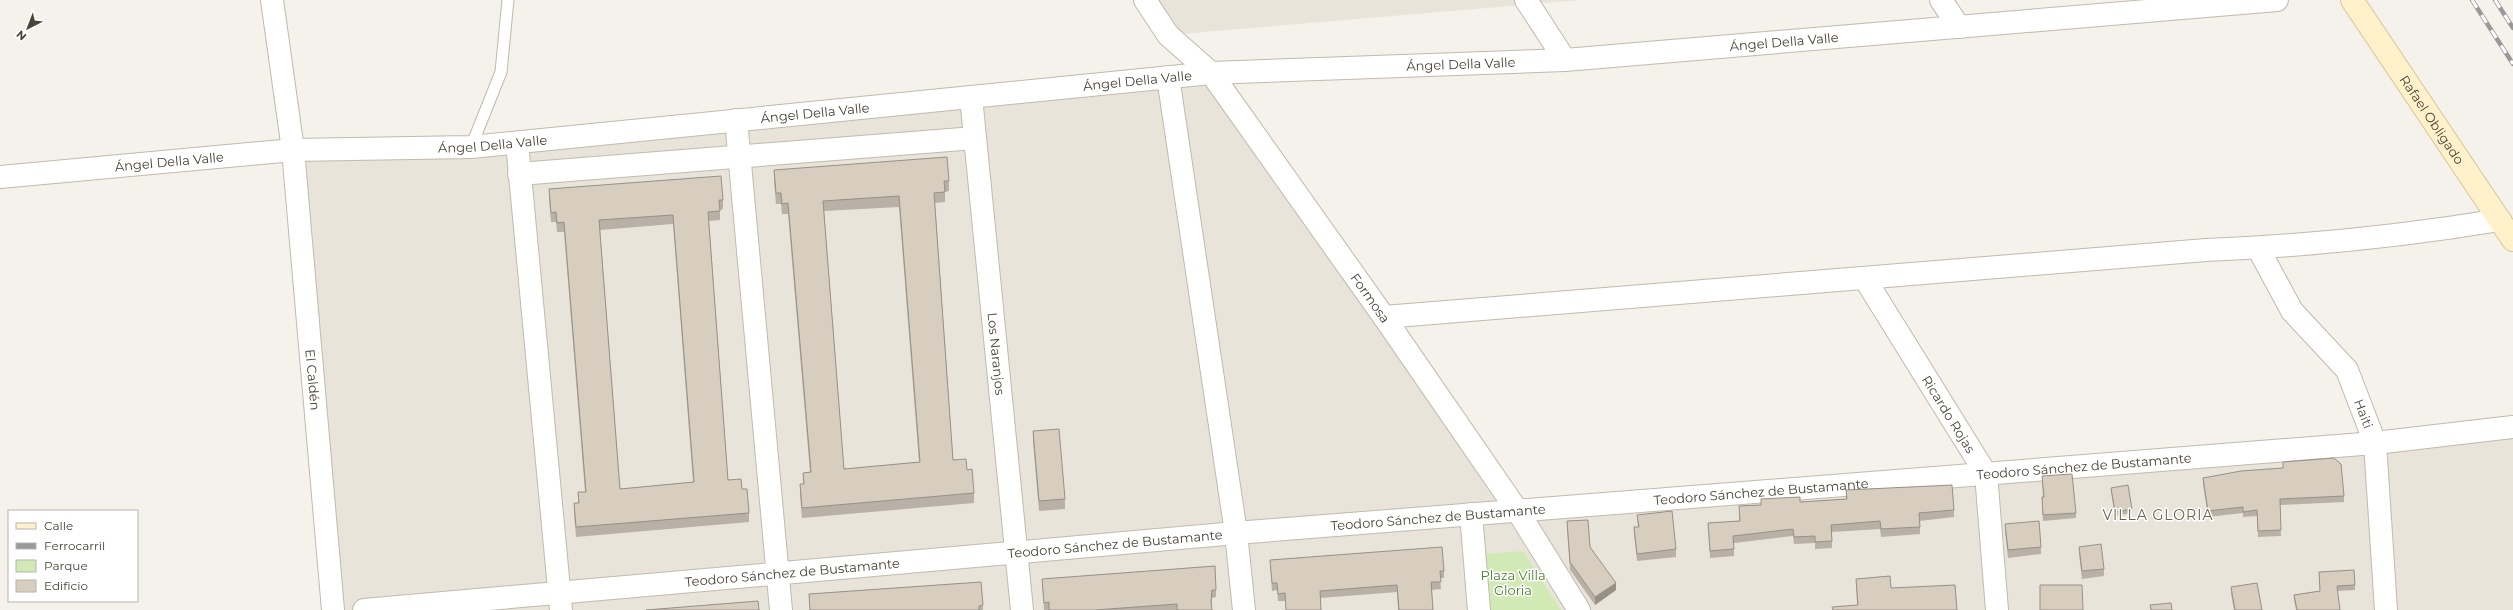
<svg xmlns="http://www.w3.org/2000/svg" width="2513" height="610" font-family="Montserrat,sans-serif">
<style>
.residential{fill:#e9e4d9}
.green{fill:#d1e9b4}
.lines{fill:none;stroke-linecap:round;stroke-linejoin:round}
.lane-casing{stroke:#c1baad;stroke-width:13}
.street-casing{stroke:#c1baad;stroke-width:24}
.secondary-casing{stroke:#d5c69a;stroke-width:24}
.lane{stroke:#fff;stroke-width:11}
.street{stroke:#fff;stroke-width:22}
.secondary{stroke:#fff2cb;stroke-width:22}
.rail-casing{stroke:#999;stroke-width:4.5}
.rail{stroke:#fff;stroke-width:3;stroke-dasharray:9;stroke-linecap:butt}
.wall{fill:#b9b1a5;fill-rule:evenodd}
.shaded-wall{fill:#969086}
.building{fill:#d7cec0;stroke:#969086;fill-rule:evenodd}
.labels{text-anchor:middle;dominant-baseline:central;stroke-width:3;stroke-linejoin:round;paint-order:stroke}
.street-label{font-size:13px;fill:#4a4338;stroke:#fff}
.park-label{font-size:13px;fill:#4a7d2a;stroke:#fff}
.neighbourhood-label{font-size:14px;letter-spacing:1px;fill:#6d614f;stroke:#fff}
</style>
<rect width="100%" height="100%" fill="#f5f2eb"/>
<g class="residential">
<polygon points="1145,0 1581,0 1168,35"/>
<polygon points="1211,73 1517,510 2513,427 2513,610 333,610 293,150 471,147"/>
</g>
<polygon class="green" points="1523,551 1561,610 1489,610 1485,554"/>
<g class="lines">
<g class="lane-casing">
<polyline id="lane" points="471,147 501,72 508,0"/>
</g>
<g class="street-casing">
<g id="street">
<path id="s1" d="M272 0 293 150 333 610"/>
<path id="s2" d="M1145 0 1168 35 1211 73 1384 317 1517 510 1579 610"/>
<polyline points="1526,0 1565,60"/>
<polyline points="1941,0 1959,27"/>
<polyline points="1168,77 1236,533 1244,610"/>
<path id="s3" d="M971 97 1022 610"/>
<polyline points="736,120 781,610"/>
<polyline points="517,143 561,610"/>
<polyline points="519,174 975,138"/>
<path id="s4" d="M0 177 293 150 471 147 1211 73 1565 60 2277 0"/>
<path id="s5" d="M2258 248 2292 311 2347 370 2375 443 2386 610"/>
<path id="s6" d="M1865 279 1986 474 1997 610"/>
<path d="M1384 317 2206 250C2304 246 2403 236 2500 220"/>
<polyline points="1471,514 1479,610"/>
<path id="s7" d="M364 610 1236 533 2375 443 2513 427"/>
</g>
</g>
<g class="secondary-casing">
<g id="secondary">
<path id="s8" d="M2352 0 2513 240"/>
</g>
</g>
<use href="#lane" class="lane"/>
<use href="#street" class="street"/>
<use href="#secondary" class="secondary"/>
<g class="rail-casing">
<g id="rail">
<polyline points="2472,0 2513,64"/>
<polyline points="2495,0 2513,28"/>
</g>
</g>
<use href="#rail" class="rail"/>
</g>
<g class="wall">
<path d="M774 170 949 181V191L945 192V202L935 203 953 460 967 470 974 493V503L802 518 800 495V484H803V473L810 472 788 214H782L781 204H776L774 181ZM899 207 919 462 844 469 824 211Z"/>
<path d="M549 189 723 200V209L720 210V220L709 221 728 480 742 489 749 513V522L576 537 574 513V503H578V492H585L564 232H557L556 222H551L549 198ZM673 224 693 482 620 489 600 230Z"/>
<polygon points="1033,431 1065,499 1065,509 1039,511 1033,442"/>
<polygon points="2042,476 2076,513 2076,518 2043,521 2042,503 2042,497 2043,497"/>
<polygon points="2203,478 2344,496 2344,502 2280,505 2281,536 2258,537 2257,516 2243,517 2243,513 2208,517 2203,484"/>
<polygon points="2111,488 2132,509 2132,513 2115,516 2111,492"/>
<polygon points="1846,490 1954,510 1954,517 1920,521 1920,534 1881,537 1880,529 1832,532 1832,548 1815,549 1815,543 1794,544 1793,536 1734,543 1734,556 1710,558 1708,523 1739,521 1739,506 1761,505 1761,499 1800,502 1846,499"/>
<polygon points="1637,515 1676,549 1676,557 1637,561 1634,534 1634,527 1638,527"/>
<polygon points="1567,521 1616,590 1595,605 1570,570 1567,528"/>
<polygon points="2005,524 2041,547 2041,554 2008,558 2005,531"/>
<polygon points="2079,547 2104,569 2104,576 2082,579 2079,554"/>
<polygon points="1270,560 1444,571 1444,578 1440,578 1441,589 1432,590 1433,610 1398,610 1397,592 1320,598 1321,610 1286,610 1285,601 1278,601 1277,590 1272,591"/>
<polygon points="2319,572 2355,585 2355,590 2337,591 2340,610 2296,610 2294,600 2294,595 2320,591"/>
<polygon points="1890,576 1857,605 1856,579"/>
<polygon points="1042,579 1216,590 1216,597 1212,598 1212,610 1044,610"/>
<polygon points="2231,587 2262,610 2234,610 2231,594"/>
<polygon points="809,594 983,605 983,610 810,610"/>
</g>
<polygon class="shaded-wall" points="1616,583 1616,590 1595,605 1595,597"/>
<g class="building">
<path d="M947 157 949 181H944L945 192 934 193 953 460 966 459 967 470 972 469 974 493 802 508 800 484H804L803 473 811 472 788 203 782 204 781 193H776L774 170ZM899 196 920 462 844 469 823 201Z"/>
<path d="M721 176 723 200H719L720 211 708 212 728 480 741 479 742 489H747L749 513 576 527 574 503H579L578 492H586L564 222 557 223 556 212 551 213 549 189ZM673 215 694 482 620 489 599 220Z"/>
<polygon points="1059,429 1065,499 1039,501 1033,431"/>
<polygon points="2334,458 2341,464 2344,496 2280,499 2281,530 2258,531 2257,510 2243,512 2243,507 2208,511 2203,478 2241,471 2283,468 2283,462"/>
<polygon points="2072,474 2076,513 2043,515 2042,497 2044,497 2042,476"/>
<polygon points="1952,485 1954,510 1919,513 1920,527 1881,529 1880,521 1831,525 1832,541 1815,542 1815,536 1794,537 1793,529 1733,536 1734,549 1710,551 1708,523 1740,521 1739,506 1761,505 1761,499 1800,497 1800,502 1847,499 1846,490"/>
<polygon points="2128,485 2132,509 2115,512 2111,488"/>
<polygon points="1672,511 1676,549 1637,554 1634,527 1639,527 1637,515"/>
<polygon points="1588,520 1590,547 1616,583 1595,597 1570,562 1567,521"/>
<polygon points="2039,521 2041,547 2008,550 2005,524"/>
<polygon points="2101,544 2104,569 2082,571 2079,547"/>
<polygon points="1442,547 1444,571 1440,571 1441,582 1431,582 1433,610 1399,610 1397,585 1320,591 1321,610 1286,610 1285,593 1278,594 1277,583 1272,583 1270,560"/>
<polygon points="1215,566 1216,590 1212,590 1211,601 1212,610 1177,610 1177,604 1095,610 1049,610 1049,602 1044,603 1042,579"/>
<polygon points="2354,570 2355,585 2337,586 2340,610 2297,610 2294,595 2320,591 2319,572"/>
<polygon points="1890,576 1891,588 1955,585 1957,610 1833,610 1832,607 1858,605 1856,579"/>
<polygon points="981,582 983,605 979,606 979,610 810,610 809,594"/>
<polygon points="2257,583 2262,610 2235,610 2231,587"/>
<polygon points="2040,585 2082,585 2083,610 2040,610"/>
<polygon points="758,601 759,610 646,610"/>
<polygon points="2171,603 2172,610 2151,610 2150,605"/>
</g>
<g class="labels">
<g class="street-label">
<text stroke="none"><textPath href="#s4" startOffset="1790">Ángel Della Valle</textPath></text>
<text stroke="none"><textPath href="#s4" startOffset="1466">Ángel Della Valle</textPath></text>
<text stroke="none"><textPath href="#s4" startOffset="1142">Ángel Della Valle</textPath></text>
<text stroke="none"><textPath href="#s4" startOffset="818">Ángel Della Valle</textPath></text>
<text stroke="none"><textPath href="#s8" startOffset="144">Rafael Obligado</textPath></text>
<text stroke="none"><textPath href="#s4" startOffset="494">Ángel Della Valle</textPath></text>
<text stroke="none"><textPath href="#s4" startOffset="170">Ángel Della Valle</textPath></text>
<text stroke="none"><textPath href="#s2" startOffset="375">Formosa</textPath></text>
<text stroke="none"><textPath href="#s3" startOffset="258">Los Naranjos</textPath></text>
<text stroke="none"><textPath href="#s1" startOffset="382">El Caldén</textPath></text>
<text stroke="none"><textPath href="#s5" startOffset="199">Haiti</textPath></text>
<text stroke="none"><textPath href="#s6" startOffset="159">Ricardo Rojas</textPath></text>
<text stroke="none"><textPath href="#s7" startOffset="1726">Teodoro Sánchez de Bustamante</textPath></text>
<text stroke="none"><textPath href="#s7" startOffset="1402">Teodoro Sánchez de Bustamante</textPath></text>
<text stroke="none"><textPath href="#s7" startOffset="1078">Teodoro Sánchez de Bustamante</textPath></text>
<text stroke="none"><textPath href="#s7" startOffset="754">Teodoro Sánchez de Bustamante</textPath></text>
<text stroke="none"><textPath href="#s7" startOffset="430">Teodoro Sánchez de Bustamante</textPath></text>
</g>
<g class="park-label">
<text x="1513" y="575">Plaza Villa<tspan x="1513" dy="15">Gloria</tspan></text>
</g>
<g class="neighbourhood-label">
<text x="2158" y="515">VILLA GLORIA</text>
</g>
</g>
<rect x="8" y="510" width="130" height="92" fill="#ffffff" stroke="#b7b4af"/>
<rect x="16" y="523" width="20" height="6" fill="#fff2cb" stroke="#b7b4af"/>
<text x="44" y="530" font-size="12" fill="#4a4338">Calle</text>
<rect x="16" y="543" width="20" height="6" fill="#999999" stroke="#b7b4af"/>
<text x="44" y="550" font-size="12" fill="#4a4338">Ferrocarril</text>
<rect x="16" y="560" width="20" height="12" fill="#d1e9b4" stroke="#b7b4af"/>
<text x="44" y="570" font-size="12" fill="#4a4338">Parque</text>
<rect x="16" y="580" width="20" height="12" fill="#d7cec0" stroke="#b7b4af"/>
<text x="44" y="590" font-size="12" fill="#4a4338">Edificio</text>
<g transform="translate(28 28) rotate(222)" stroke="#ffffff" stroke-width="3" paint-order="stroke">
<path d="M0-3L7 15L0 10L-7 15Z" fill="#4a4338"/>
<text y="-6" font-size="11" font-weight="bold" text-anchor="middle" fill="#4a4338">N</text>
</g>
</svg>
